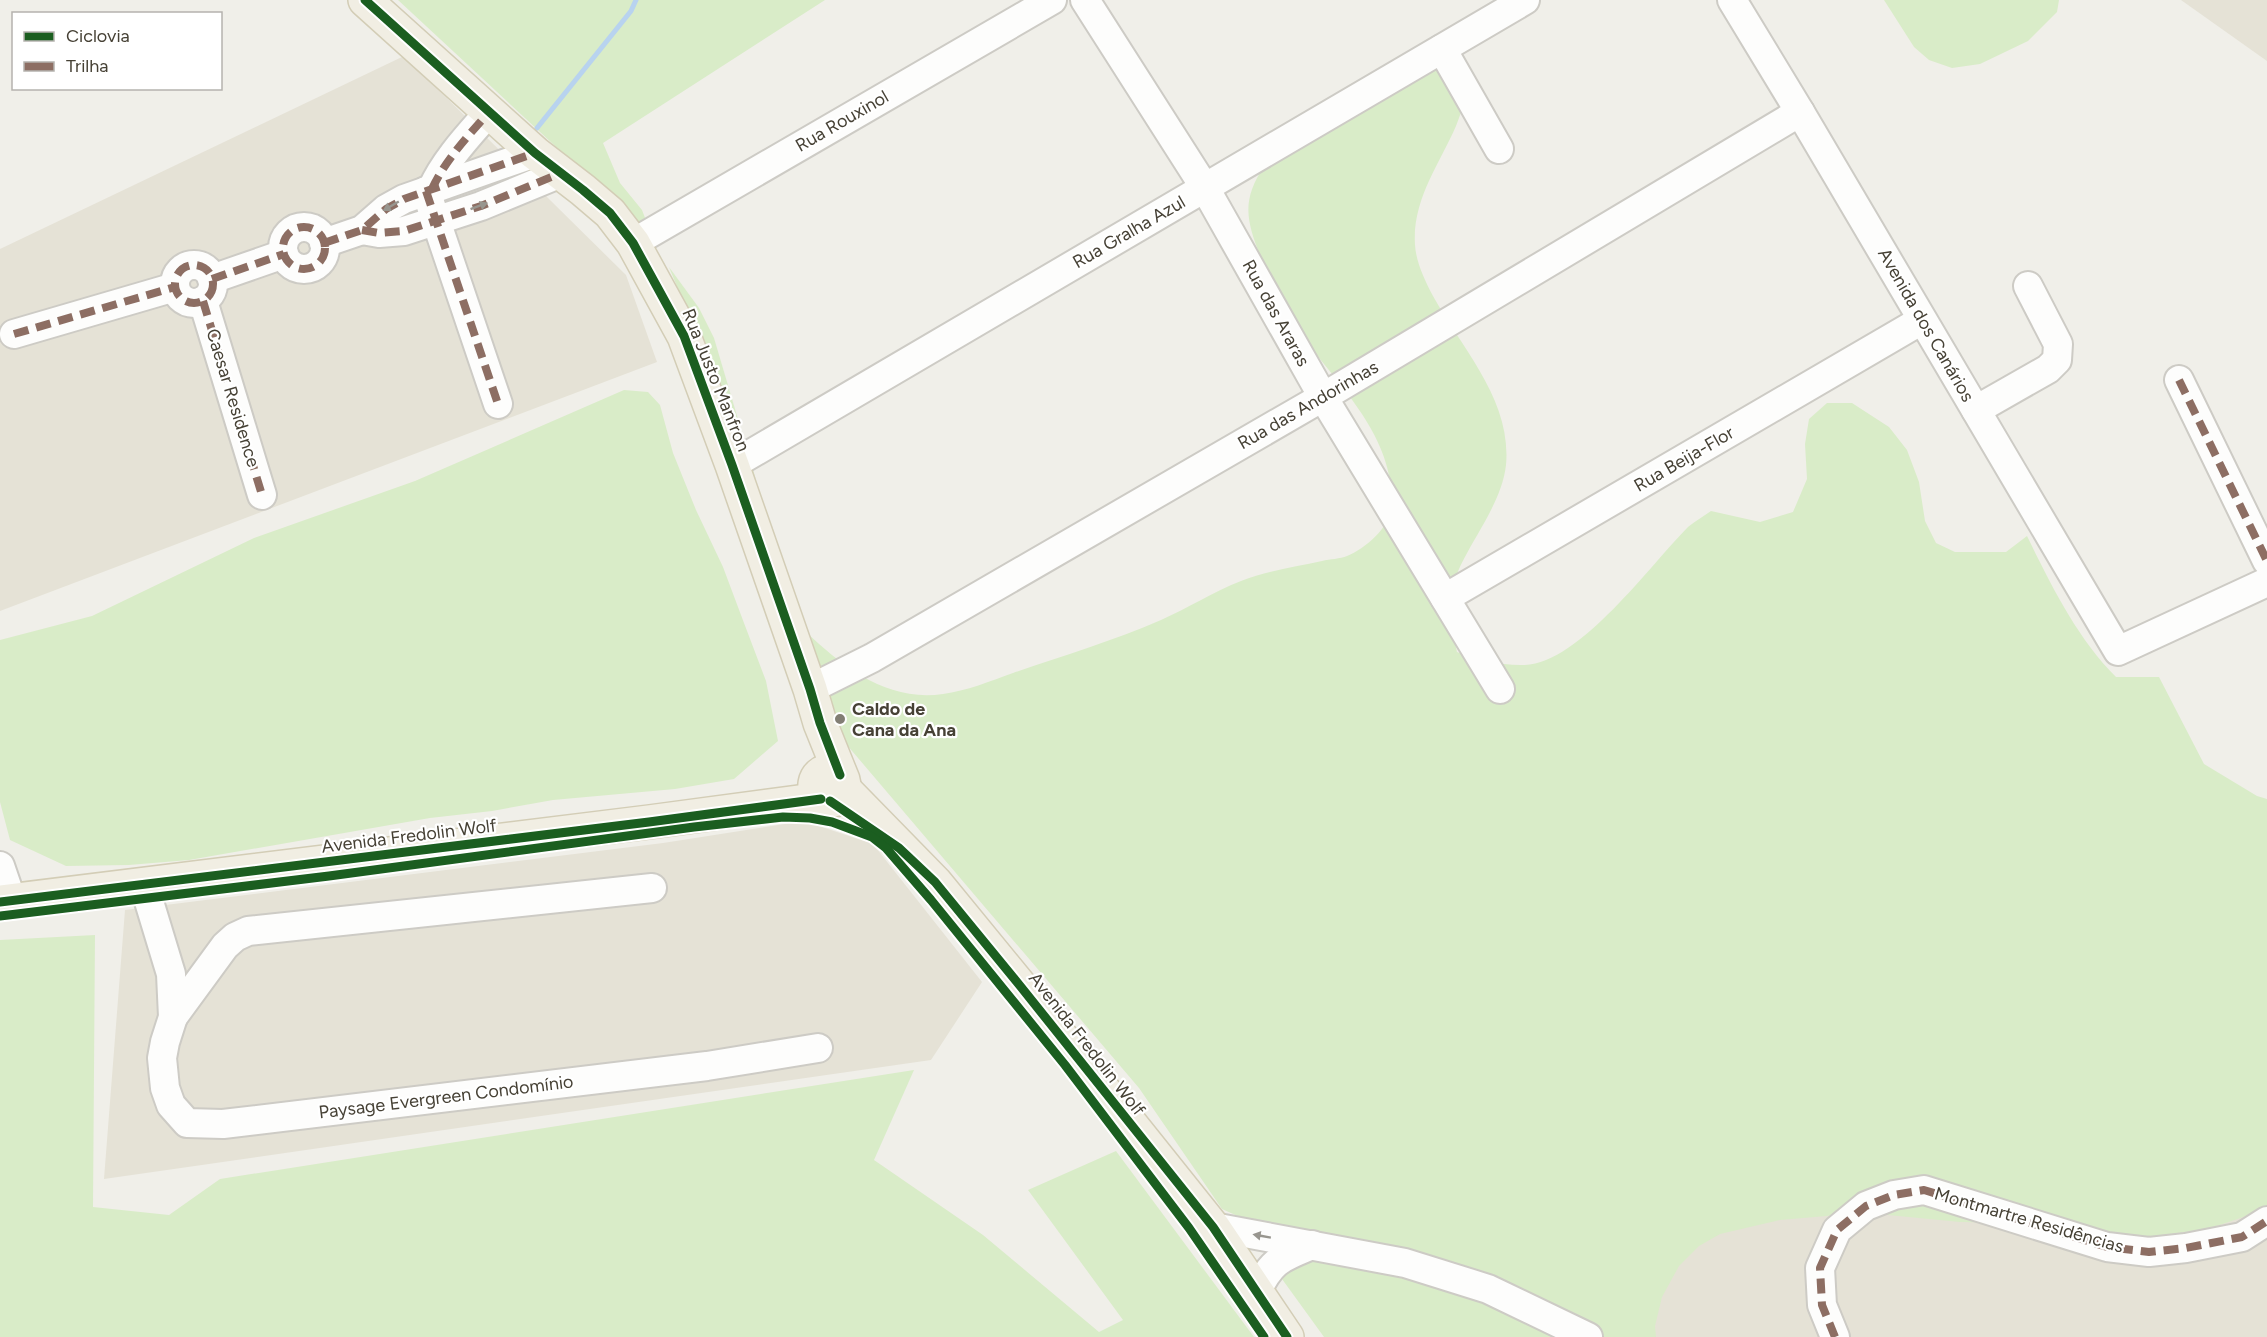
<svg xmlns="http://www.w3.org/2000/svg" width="2267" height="1337" font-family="Figtree,sans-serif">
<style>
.residential{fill:#e5e2d6}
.green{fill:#d9ecc8}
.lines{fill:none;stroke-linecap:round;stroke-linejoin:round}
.stream{stroke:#b8d3ef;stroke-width:5}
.minor-casing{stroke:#cdcbc5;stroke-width:32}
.major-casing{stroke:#d3cdb6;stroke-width:36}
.minor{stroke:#fdfdfc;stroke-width:28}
.major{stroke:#f1eee3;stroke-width:33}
.quiet{stroke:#8d6e63;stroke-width:8;stroke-dasharray:15 8;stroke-linecap:butt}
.cycleway-casing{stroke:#fff;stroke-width:13}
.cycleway{stroke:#1b5e20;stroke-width:9}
.oneway{fill:#98968f}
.poi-dot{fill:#827e74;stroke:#fff;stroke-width:2}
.labels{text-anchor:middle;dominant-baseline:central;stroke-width:4.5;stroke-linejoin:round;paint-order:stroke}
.street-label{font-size:18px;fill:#464135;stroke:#fff}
.poi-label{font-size:18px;font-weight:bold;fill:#464135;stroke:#fff;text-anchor:start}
</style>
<rect width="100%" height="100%" fill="#f0efe9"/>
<g class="residential">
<polygon points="2181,0 2267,0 2267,61"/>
<polygon points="404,56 626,275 657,362 0,611 0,249"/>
<polygon points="804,821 873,844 982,982 931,1060 104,1179 125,910 663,843"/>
<polygon points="2267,1018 2267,1337 1634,1337 1674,1249"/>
</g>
<g class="green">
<polygon points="398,0 825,0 603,143 620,183 642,210 652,236"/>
<polygon points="1884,0 2059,0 2057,12 2028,41 1980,64 1952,68 1929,60 1914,47"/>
<path d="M1440 65 1466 96C1463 106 1460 116 1456 126 1439 165 1412 200 1415 245 1416 262 1425 281 1433 296 1462 349 1512 400 1506 465 1500 519 1444 565 1449 617 1450 628 1455 641 1457 652 1478 660 1503 666 1525 665 1580 663 1651 564 1688 527 1695 521 1704 516 1711 511L1760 522 1793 512 1807 479 1805 444 1809 419 1827 403H1852L1889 427 1907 450 1919 482 1925 521 1936 543 1955 552H2006L2027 536C2051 585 2077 638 2116 677H2159L2204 764 2257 796 2267 799V1207L2258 1212 2208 1229 2155 1236H2123L2014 1223 1960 1222 1888 1215H1838L1780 1220 1720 1234 1699 1246 1679 1266 1662 1297 1655 1326 1656 1337H1324L1282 1279 1242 1218 1222 1209 1139 1088 841 738 806 632C844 668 888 702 943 694 966 691 991 681 1013 673 1062 656 1113 641 1161 620 1188 608 1213 592 1241 581 1266 571 1295 567 1322 561 1330 559 1340 559 1347 556 1365 549 1390 527 1391 508 1397 438 1337 384 1299 332 1283 309 1271 284 1261 258 1246 220 1241 200 1265 165Z"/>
<polygon points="669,267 699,308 714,338 756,480"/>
<polygon points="624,390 648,392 660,405 673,453 696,510 723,567 744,623 766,681 778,741 734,779 675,789 553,800 492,811 430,818 189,860 129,865 66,866 10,840 0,802 0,640 92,616 254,538 415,481"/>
<polygon points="95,935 93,1207 169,1215 220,1179 914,1070 874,1160 983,1235 1099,1332 1123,1320 1028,1190 1116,1151 1254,1337 0,1337 0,940"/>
</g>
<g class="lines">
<polyline class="stream" points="537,128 631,11 636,0"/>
<g class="minor-casing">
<g id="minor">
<polyline points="1085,0 1205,188 1323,397 1500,689"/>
<polyline points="1732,0 1800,112 2118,651 2267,582"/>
<polyline points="1442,49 1499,149"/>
<path d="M432 189C445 160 469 135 489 112"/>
<polyline points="426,191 498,404"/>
<circle cx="304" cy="248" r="21"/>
<polyline points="362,230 379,233 404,231 481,206 561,173"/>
<polyline points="324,243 362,230 386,209 404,199 535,153"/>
<polyline points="633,243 1052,0"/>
<circle cx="194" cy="284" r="19"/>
<polyline points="212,279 284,254"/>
<polyline points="203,301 262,495"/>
<polyline points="14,334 175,287"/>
<polyline points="2179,380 2267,561"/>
<polyline points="1976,410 2048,369 2057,360 2058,344 2028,286"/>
<polyline points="732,465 1525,0"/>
<polyline points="1445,598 1922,320"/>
<polyline points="810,689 872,658 1323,397 1800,112"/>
<polyline points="0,866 12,901"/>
<polyline points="144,885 171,974 173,1017 165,1042 162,1058 165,1088 171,1105 187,1123 223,1124 707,1066 818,1048"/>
<polyline points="173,1017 225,946 235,937 248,931 652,888"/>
<polyline points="1213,1227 1405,1263 1488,1289 1588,1337"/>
<path d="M1257 1291C1272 1259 1282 1258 1312 1245"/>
<polyline points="1835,1337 1822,1305 1820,1268 1837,1230 1866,1206 1894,1195 1924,1190 2107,1247 2149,1252 2186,1248 2242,1237 2267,1221"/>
</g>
</g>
<g class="major-casing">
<g id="major">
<path d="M365 0 535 153 583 190 610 213 633 243 684 336 732 465 810 689 820 723 843 780C846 791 842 799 830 801L817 795C809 778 825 764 840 775"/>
<polyline points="845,790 935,882 1021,987 1213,1227 1287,1337"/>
<polyline points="0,902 649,822 821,799"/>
</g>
</g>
<use href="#minor" class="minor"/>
<use href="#major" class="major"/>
<g class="quiet">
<path d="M432 189C445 160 469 135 489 112"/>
<polyline points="426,191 498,404"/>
<circle cx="304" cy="248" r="21"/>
<polyline points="362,230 379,233 404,231 481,206 561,173"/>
<polyline points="324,243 362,230 386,209 404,199 535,153"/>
<circle cx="194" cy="284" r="19"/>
<polyline points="212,279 284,254"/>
<polyline points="203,301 262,495"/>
<polyline points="14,334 175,287"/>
<polyline points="2179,380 2267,561"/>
<polyline points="1835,1337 1822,1305 1820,1268 1837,1230 1866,1206 1894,1195 1924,1190 2107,1247 2149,1252 2186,1248 2242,1237 2267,1221"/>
</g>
<g class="cycleway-casing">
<g id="cycleway">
<polyline points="365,0 535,153 583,190 610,213 633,243 684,336 732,465 810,689 820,723 840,775"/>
<polyline points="830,801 899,848 935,882 1021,987 1213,1227 1287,1337"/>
<polyline points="0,902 649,822 821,799"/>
<polyline points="0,916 329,876 694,827 783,817 810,818 832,822 872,837 886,848 931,900 1065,1065 1189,1228 1264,1337"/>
</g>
</g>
<use href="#cycleway" class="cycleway"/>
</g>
<defs><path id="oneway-solid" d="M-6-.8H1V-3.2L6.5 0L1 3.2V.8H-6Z" transform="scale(1.5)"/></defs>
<g class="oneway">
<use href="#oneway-solid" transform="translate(391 206) rotate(150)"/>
<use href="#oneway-solid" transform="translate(479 206) rotate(-20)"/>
<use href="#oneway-solid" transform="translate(1262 1236) rotate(-170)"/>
</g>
<circle class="poi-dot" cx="840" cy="719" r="6"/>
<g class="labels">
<g class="street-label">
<text transform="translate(842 121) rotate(-30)">Rua Rouxinol</text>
<text transform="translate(1129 232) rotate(-30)">Rua Gralha Azul</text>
<text transform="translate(1276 313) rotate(61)">Rua das Araras</text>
<text transform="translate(1926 325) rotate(60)">Avenida dos Canários</text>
<text transform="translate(716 380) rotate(68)">Rua Justo Manfron</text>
<text transform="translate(233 398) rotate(73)">Caesar Residence</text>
<text transform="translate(1308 405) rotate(-30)">Rua das Andorinhas</text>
<text transform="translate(1684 459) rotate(-30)">Rua Beija-Flor</text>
<text transform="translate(409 836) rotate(-7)">Avenida Fredolin Wolf</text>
<text transform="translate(1087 1044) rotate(52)">Avenida Fredolin Wolf</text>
<text transform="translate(446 1097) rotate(-7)">Paysage Evergreen Condomínio</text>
<text transform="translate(2029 1220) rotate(16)">Montmartre Residências</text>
</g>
<g class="poi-label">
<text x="852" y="709">Caldo de<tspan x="852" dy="21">Cana da Ana</tspan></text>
</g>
</g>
<rect x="12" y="12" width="210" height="78" fill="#ffffff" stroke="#b5b3ae" stroke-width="1.5"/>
<rect x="24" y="32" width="30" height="9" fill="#1b5e20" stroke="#b5b3ae" stroke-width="1.5"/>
<text x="66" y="42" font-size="18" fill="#464135">Ciclovia</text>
<rect x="24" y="62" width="30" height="9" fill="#8d6e63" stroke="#b5b3ae" stroke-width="1.5"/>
<text x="66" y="72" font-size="18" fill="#464135">Trilha</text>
</svg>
